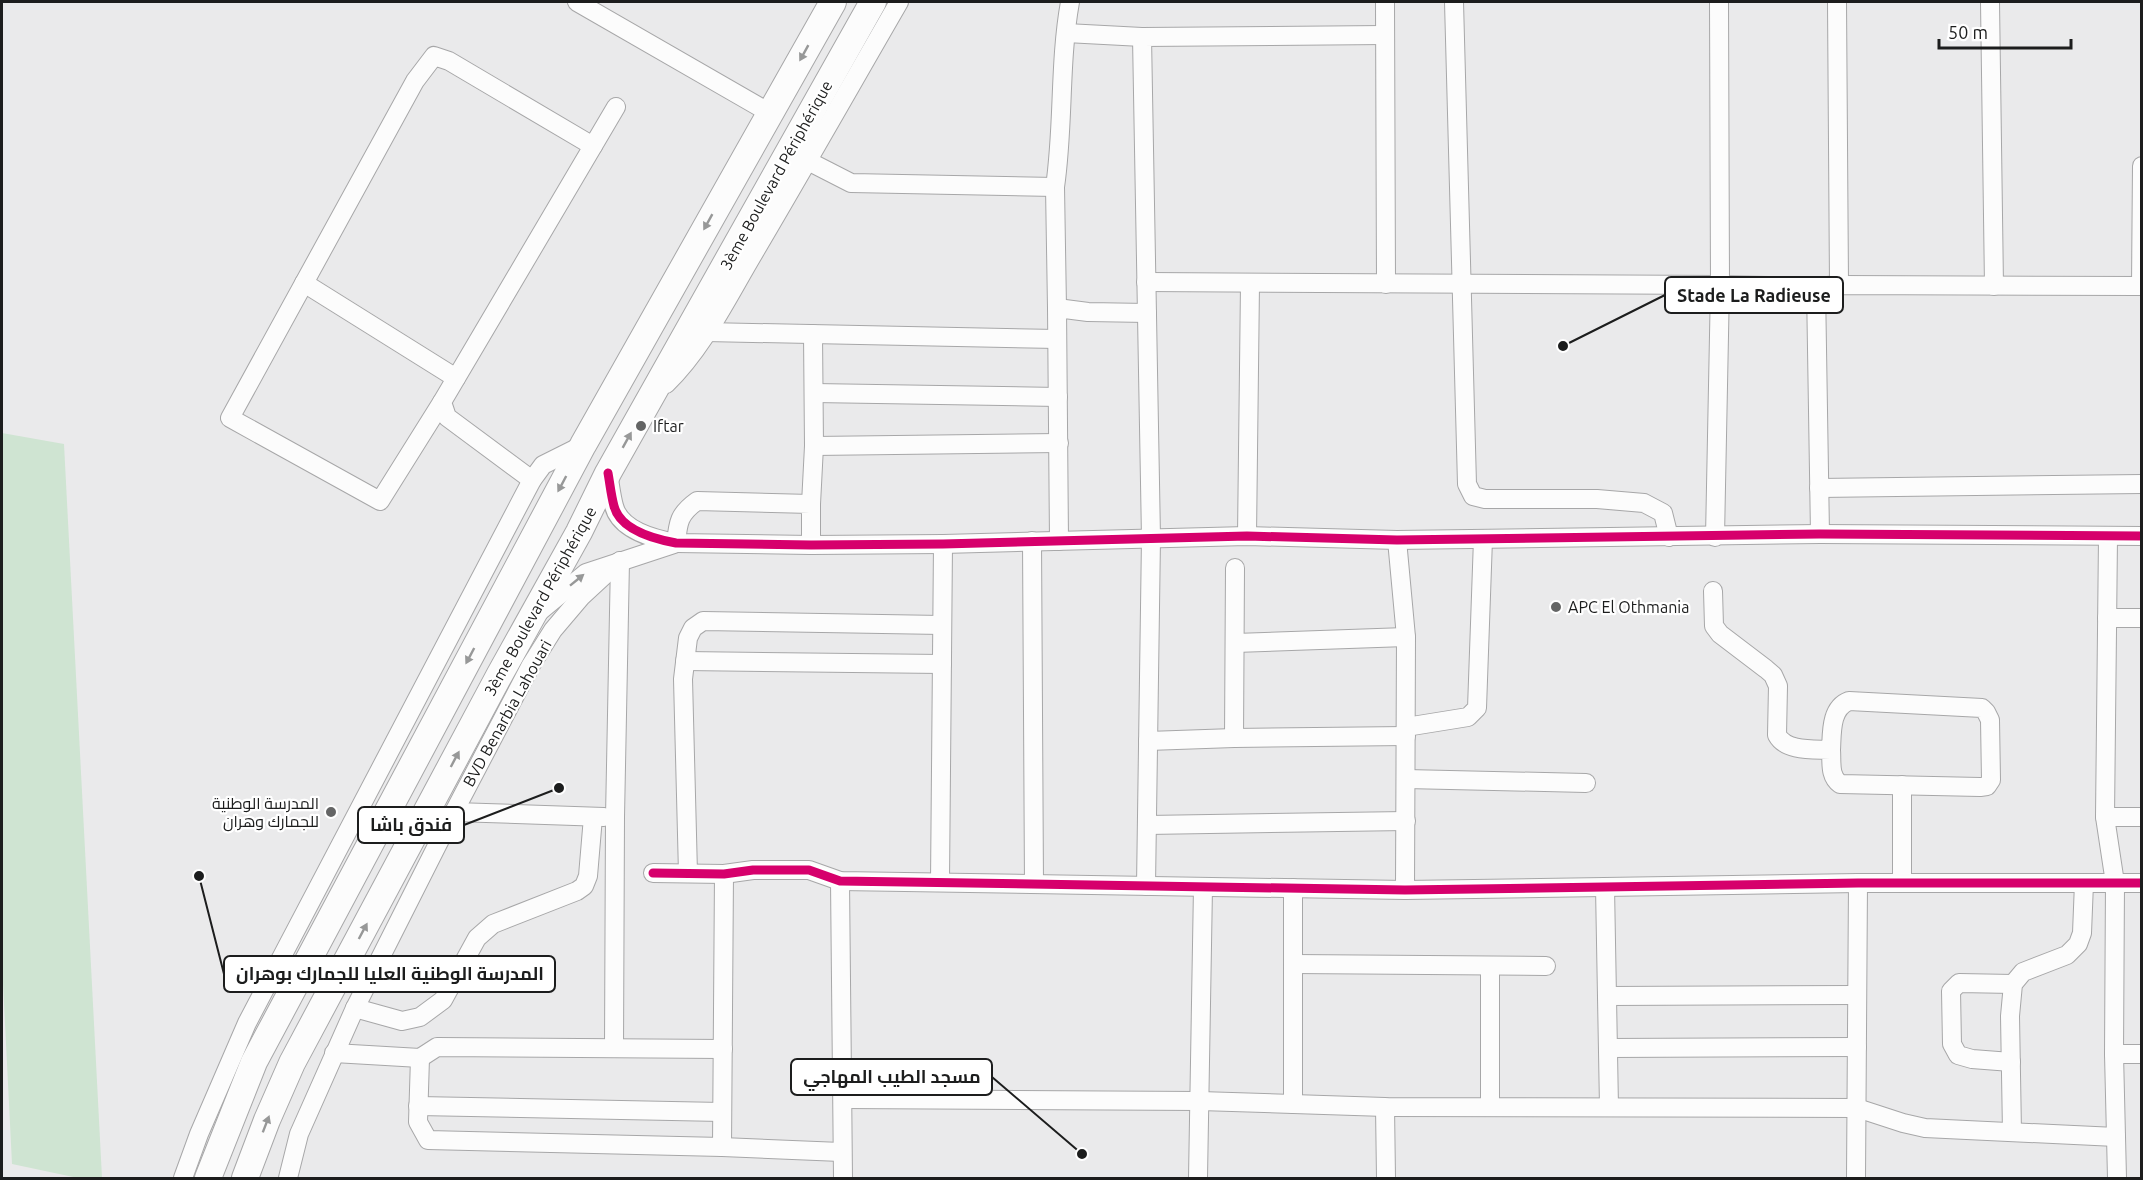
<svg xmlns="http://www.w3.org/2000/svg" width="2143" height="1180" font-family="Ubuntu,Cairo,sans-serif">
<style>
.green{fill:#cfe4d2}
.lines{fill:none;stroke-linecap:round;stroke-linejoin:round}
.minor-casing{stroke:#a7a7a8;stroke-width:20}
.highway-casing{stroke:#a7a7a8;stroke-width:28}
.minor{stroke:#fcfcfc;stroke-width:18}
.highway{stroke:#fcfcfc;stroke-width:26}
.cycleway-casing{stroke:#fff;stroke-width:13}
.cycleway{stroke:#d6006c;stroke-width:9}
.oneway{fill:#979898}
.poi-dot{fill:#646565;stroke:#fff;stroke-width:2}
.labels{text-anchor:middle;dominant-baseline:central;stroke-width:4.5;stroke-linejoin:round;paint-order:stroke}
.street-label{font-size:16px;fill:#1c1d1d;stroke:#fff}
.poi-label{font-size:16px;fill:#1c1d1d;stroke:#fff;text-anchor:start}
.leader{fill:none;stroke:#1c1d1d;stroke-width:2}
.callout-dot{fill:#1c1d1d;stroke:#fff;stroke-width:2}
.callout{fill:#fff;stroke:#1c1d1d;stroke-width:2}
.callout-label{font-size:18px;text-anchor:middle;font-weight:bold;fill:#1c1d1d}
</style>
<rect width="100%" height="100%" fill="#eaeaeb"/>
<polygon class="green" points="2,433 64,444 102,1178 78,1178 12,1164 2,963"/>
<g class="lines">
<g class="minor-casing">
<g id="minor">
<polyline points="577,2 770,113"/>
<polyline points="1385,2 1386,284"/>
<polyline points="1454,2 1467,484 1473,496 1485,499 1597,499 1644,503 1663,513 1669,537"/>
<polyline points="1837,2 1839,285"/>
<polyline points="1990,2 1994,286"/>
<polyline points="1066,33 1142,37"/>
<polyline points="808,161 851,183 1055,187"/>
<polyline points="1146,282 1720,285 1816,287 1839,285 2142,286"/>
<polyline points="304,283 456,378"/>
<polyline points="2141,286 2142,166"/>
<polyline points="1816,287 1820,534"/>
<path d="M1057 308 1055 187C1064 126 1059 63 1070 2"/>
<polyline points="706,332 1057,339"/>
<path d="M666 384C704 347 728 296 755 251 804 168 851 85 899 2"/>
<polyline points="814,393 1058,397"/>
<polyline points="442,402 380,501 230,418 415,81 434,56 449,61 593,146"/>
<polyline points="814,446 1059,443"/>
<path d="M608 473C610 484 611 495 614 506 620 530 654 539 676 543L811 545 943 544 1247 536 1397 540 1820 534 2142 536"/>
<polyline points="532,480 447,417 442,402 616,107"/>
<polyline points="1819,488 2142,484"/>
<polyline points="811,504 814,446 813,334"/>
<polyline points="1247,536 1250,284"/>
<polyline points="1715,537 1720,285 1719,2"/>
<polyline points="2108,537 2105,817 2115,883 2114,1054 2117,1178"/>
<polyline points="1397,540 1406,637 1405,890"/>
<polyline points="1032,541 1034,884"/>
<polyline points="1059,541 1057,308 1088,312 1147,313"/>
<path d="M676 543C678 522 679 514 697 501L811 504V545"/>
<polyline points="1235,568 1234,738 1406,736"/>
<path d="M1713 591 1714 626 1720 634 1766 669 1773 675 1778 686 1777 735C1786 752 1814 749 1831 750 1832 734 1830 708 1849 701L1982 708 1986 712 1990 720 1991 780 1987 786 1980 787 1840 784C1829 776 1832 762 1831 750"/>
<polyline points="540,611 586,573 674,544"/>
<polyline points="2107,618 2142,618"/>
<polyline points="1235,643 1406,637"/>
<polyline points="685,661 942,664"/>
<polyline points="1406,727 1468,717 1477,708 1483,539"/>
<polyline points="1148,741 1234,738"/>
<polyline points="1406,779 1586,783"/>
<polyline points="454,812 604,817"/>
<polyline points="2105,817 2142,817"/>
<polyline points="1147,825 1406,821"/>
<polyline points="653,873 724,874 753,870 809,870 840,881 1405,890 1858,883 2142,883"/>
<polyline points="688,873 683,679 688,638 693,628 703,621 942,625"/>
<polyline points="840,881 843,1178"/>
<polyline points="940,882 943,544"/>
<polyline points="1902,883 1902,785"/>
<polyline points="1146,886 1151,538 1142,37 1385,35"/>
<polyline points="1605,887 1609,1107"/>
<polyline points="1293,888 1293,1104"/>
<polyline points="1293,964 1546,966"/>
<polyline points="1490,966 1490,1107"/>
<polyline points="1607,996 1857,995"/>
<polyline points="355,1008 402,1021 420,1017 443,1000 477,938 493,924 577,891 584,886 588,876 593,817"/>
<polyline points="614,1048 615,817 620,561"/>
<polyline points="1608,1048 1857,1047"/>
<polyline points="334,1053 420,1058 418,1122 428,1140 722,1147 841,1152"/>
<polyline points="2114,1054 2142,1054"/>
<polyline points="420,1058 437,1047 723,1049"/>
<polyline points="2011,1062 1972,1059 1958,1055 1952,1044 1951,991 1959,983 2013,984"/>
<polyline points="843,1099 1200,1101 1385,1107 1857,1108 1903,1123 1925,1128 2116,1137"/>
<polyline points="418,1106 722,1112"/>
<polyline points="1385,1107 1386,1178"/>
<polyline points="2012,1132 2010,1016 2013,984 2023,972 2067,955 2078,944 2082,933 2084,883"/>
<polyline points="722,1147 724,874"/>
<polyline points="183,1178 199,1134 247,1023 532,480 543,465 583,445"/>
<polyline points="288,1178 299,1134 355,1008 454,812 531,665 553,630 581,597 620,561"/>
<polyline points="1198,1178 1203,887"/>
<polyline points="1856,1178 1858,883"/>
</g>
</g>
<g class="highway-casing">
<g id="highway">
<polyline points="208,1178 254,1062 583,445 833,2"/>
<polyline points="245,1178 267,1120 292,1063 500,674 579,532 608,473 873,2"/>
</g>
</g>
<use href="#minor" class="minor"/>
<use href="#highway" class="highway"/>
<g class="cycleway-casing">
<g id="cycleway">
<path d="M608 473C610 484 611 495 614 506 620 530 654 539 676 543L811 545 943 544 1247 536 1397 540 1820 534 2142 536"/>
<polyline points="653,873 724,874 753,870 809,870 840,881 1405,890 1858,883 2142,883"/>
</g>
</g>
<use href="#cycleway" class="cycleway"/>
</g>
<defs><path id="oneway-solid" d="M-6-.8H1V-3.2L6.5 0L1 3.2V.8H-6Z" transform="scale(1.5)"/></defs>
<g class="oneway">
<use href="#oneway-solid" transform="translate(804 53) rotate(119)"/>
<use href="#oneway-solid" transform="translate(708 222) rotate(119)"/>
<use href="#oneway-solid" transform="translate(627 440) rotate(-61)"/>
<use href="#oneway-solid" transform="translate(562 484) rotate(118)"/>
<use href="#oneway-solid" transform="translate(577 580) rotate(-39)"/>
<use href="#oneway-solid" transform="translate(470 656) rotate(118)"/>
<use href="#oneway-solid" transform="translate(455 759) rotate(-62)"/>
<use href="#oneway-solid" transform="translate(363 931) rotate(-62)"/>
<use href="#oneway-solid" transform="translate(266 1124) rotate(-69)"/>
</g>
<g class="poi-dot">
<circle cx="641" cy="426" r="6"/>
<circle cx="1556" cy="607" r="6"/>
<circle cx="331" cy="812" r="6"/>
</g>
<g class="labels">
<g class="street-label">
<text transform="translate(776 175) rotate(-61)">3ème Boulevard Périphérique</text>
<text transform="translate(540 601) rotate(-61)">3ème Boulevard Périphérique</text>
<text transform="translate(507 713) rotate(-61)">BVD Benarbia Lahouari</text>
</g>
<g class="poi-label">
<text x="653" y="426">Iftar</text>
<text x="1568" y="607">APC El Othmania</text>
<text x="319" y="803" text-anchor="end">المدرسة الوطنية<tspan x="319" dy="18">للجمارك وهران</tspan></text>
</g>
</g>
<path class="leader" d="M1563 346L1665 295M559 788L464 825M199 876L224 974M1082 1154L992 1077"/>
<g class="callout-dot">
<circle cx="1563" cy="346" r="6"/>
<circle cx="559" cy="788" r="6"/>
<circle cx="199" cy="876" r="6"/>
<circle cx="1082" cy="1154" r="6"/>
</g>
<g class="callout">
<rect x="1665" y="277" width="178" height="36" rx="6"/>
<rect x="358" y="807" width="106" height="36" rx="6"/>
<rect x="224" y="956" width="331" height="36" rx="6"/>
<rect x="791" y="1059" width="201" height="36" rx="6"/>
</g>
<g class="callout-label">
<text x="1754" y="302">Stade La Radieuse</text>
<text x="411" y="831">فندق باشا</text>
<text x="390" y="980">المدرسة الوطنية العليا للجمارك بوهران</text>
<text x="892" y="1083">مسجد الطيب المهاجي</text>
</g>
<rect width="2143" height="1180" fill="none" stroke="#1c1d1d" stroke-width="6"/>
<path d="M1939 39v9h132v-9" fill="none" stroke="#1c1d1d" stroke-width="3"/>
<text x="1948" y="39" font-size="18" fill="#1c1d1d" stroke="#ffffff" stroke-width="4.5" paint-order="stroke">50 m</text>
</svg>
